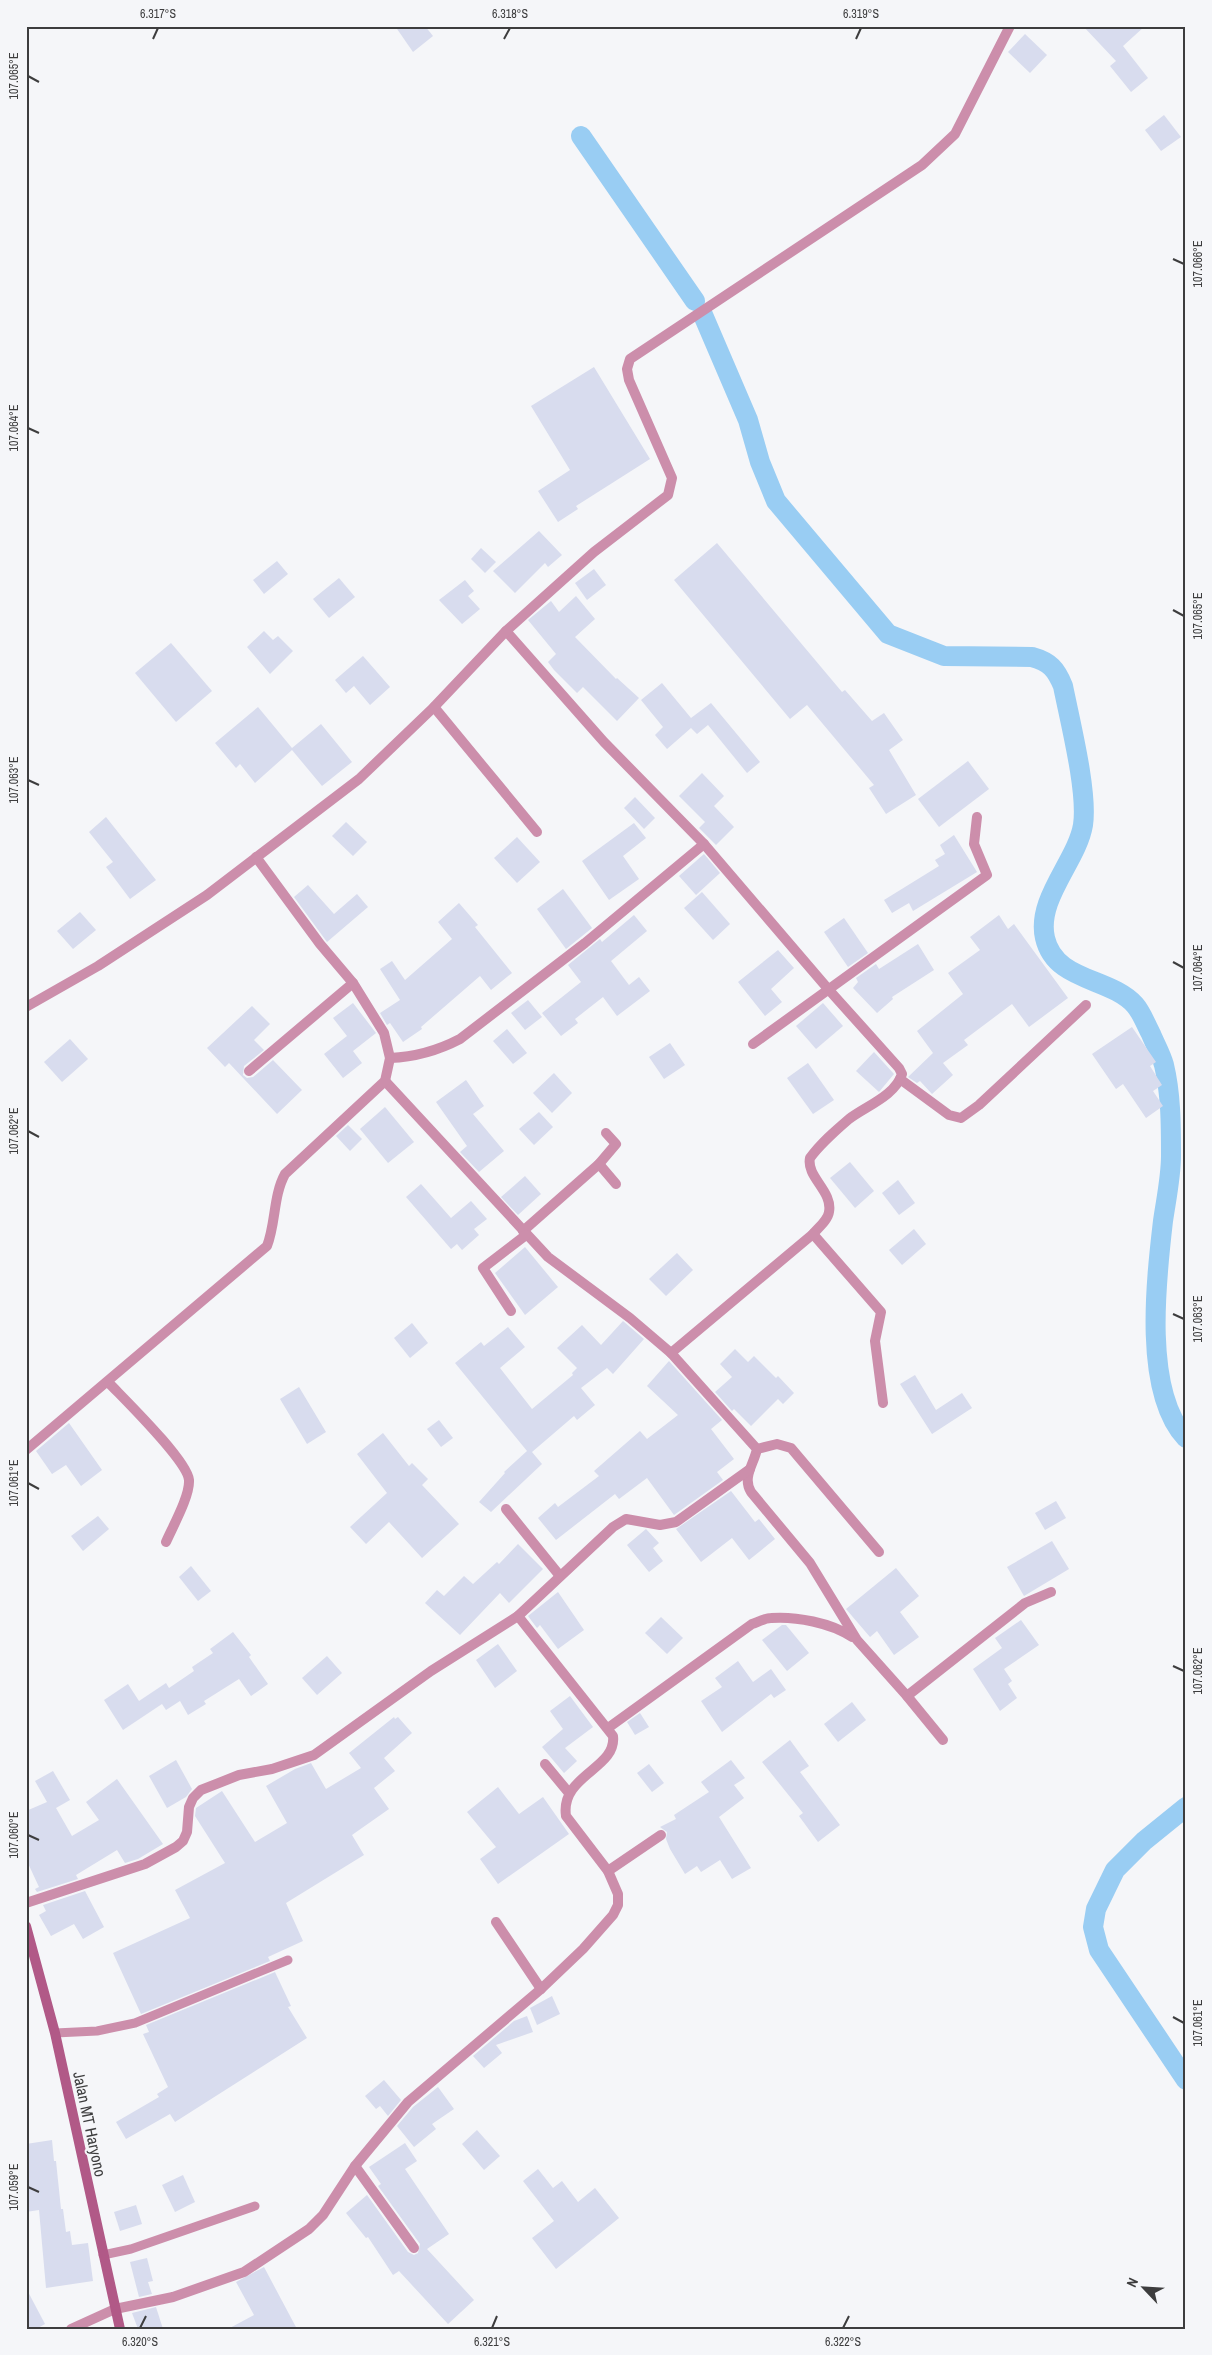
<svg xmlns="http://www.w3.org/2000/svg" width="1212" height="2355" font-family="'Archivo Narrow',sans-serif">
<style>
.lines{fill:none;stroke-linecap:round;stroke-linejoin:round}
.canal{stroke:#99cdf3;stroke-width:20}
.building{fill:#d8dcee}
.lane{stroke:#cc8eab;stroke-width:9}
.street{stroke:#cc8eab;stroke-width:10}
.secondary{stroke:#b15987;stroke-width:10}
.ticks{fill:none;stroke:#3d3d3e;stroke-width:2}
.labels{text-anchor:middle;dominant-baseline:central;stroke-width:4;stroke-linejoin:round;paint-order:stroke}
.street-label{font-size:16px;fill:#3d3d3e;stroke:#f5f6f9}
.neatline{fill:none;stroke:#3d3d3e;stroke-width:2}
.ticks-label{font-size:12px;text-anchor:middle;fill:#3d3d3e}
</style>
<rect width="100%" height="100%" fill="#f5f6f9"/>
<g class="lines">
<g class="canal">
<polyline points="581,136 695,301"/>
<path d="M703 315 748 420 760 462 776 501 888 634 944 656 1032 657C1050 662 1056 669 1063 686 1070 721 1088 792 1083 825 1077 861 1036 899 1045 938 1055 982 1110 977 1135 1005 1142 1013 1146 1025 1151 1034 1155 1044 1161 1054 1164 1065 1171 1094 1171 1125 1171 1156 1171 1177 1166 1200 1163 1221 1156 1281 1143 1392 1186 1438"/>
<polyline points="1186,1807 1144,1841 1115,1870 1096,1909 1093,1927 1099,1950 1186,2080"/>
</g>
</g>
<g class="building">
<polygon points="395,26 425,26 433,36 413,52"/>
<polygon points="1083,26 1145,26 1123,46 1148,78 1131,92 1110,66 1116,61"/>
<polygon points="1025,34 1047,55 1030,73 1008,52"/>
<polygon points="1164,115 1181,137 1161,151 1145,130"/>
<polygon points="594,367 650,459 576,506 578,509 558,522 538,491 570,470 531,406"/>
<polygon points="539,531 562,555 548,567 545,563 515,593 493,571"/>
<polygon points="717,543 842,692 845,690 872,721 884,713 903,740 889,750 916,795 886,814 869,788 874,785 807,705 790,719 674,580"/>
<polygon points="481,548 496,562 485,573 471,559"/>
<polygon points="277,561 288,574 264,594 253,580"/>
<polygon points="594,569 606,585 587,600 575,583"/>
<polygon points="339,578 355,597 329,618 313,599"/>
<polygon points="465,580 474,591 468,596 480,609 462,624 439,600"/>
<polygon points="576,596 595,619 575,637 616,679 617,678 639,698 617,721 583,687 577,693 554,670 548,662 556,654 528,620 551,601 559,612"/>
<polygon points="264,631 273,640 278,636 293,651 270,674 247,647"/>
<polygon points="171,643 212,691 176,722 135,673"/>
<polygon points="363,656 390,687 370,705 354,686 346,693 335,680"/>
<polygon points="662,683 691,718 711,703 760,762 747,773 708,725 697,734 691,728 667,749 655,735 663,727 641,700"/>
<polygon points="258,707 292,748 321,724 352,762 322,786 292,750 255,783 240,764 236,768 215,743"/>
<polygon points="968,761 989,789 939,827 918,799"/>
<polygon points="702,773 724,796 714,806 734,827 716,845 699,828 705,822 679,796"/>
<polygon points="635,797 655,818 644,829 624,808"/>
<polygon points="106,817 156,880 130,899 106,867 113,862 89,832"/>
<polygon points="346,822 367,842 353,856 332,836"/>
<polygon points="634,823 646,838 623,856 639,879 609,900 582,861"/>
<polygon points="954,835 977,872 913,911 909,903 892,913 884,900 939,866 935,860 945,854 940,845"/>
<polygon points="517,837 540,862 517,883 494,858"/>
<polygon points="704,854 720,873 696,895 679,876"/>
<polygon points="308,885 334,914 357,894 368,907 327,942 294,897"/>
<polygon points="563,889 592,928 566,949 537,909"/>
<polygon points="702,892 730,924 713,940 684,908"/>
<polygon points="459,903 478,925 475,927 512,973 491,990 480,976 421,1027 422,1029 403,1042 390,1023 387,1025 380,1013 400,1000 380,969 392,961 405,980 452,939 438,922"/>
<polygon points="80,912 96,930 73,949 57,931"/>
<polygon points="634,915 647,931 611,961 629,985 639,977 650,991 617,1016 603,997 575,1019 578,1023 561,1036 542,1013 581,982 568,965 600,939 602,942"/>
<polygon points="999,915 1008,929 1014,924 1068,998 1029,1027 1012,1004 964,1040 968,1045 943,1063 953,1075 932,1094 920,1081 917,1083 908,1077 933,1053 917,1031 963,994 948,973 980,950 970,937"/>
<polygon points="844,918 868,953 848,967 824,932"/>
<polygon points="918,944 934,970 892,997 893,999 877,1013 853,988 858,982 856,978 876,964 879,969"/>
<polygon points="778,950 794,968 771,989 782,1002 765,1016 738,982"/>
<polygon points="528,1000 542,1017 525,1030 511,1013"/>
<polygon points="353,1003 376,1033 353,1051 362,1063 343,1078 324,1054 347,1036 333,1018"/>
<polygon points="823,1003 843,1026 816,1049 796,1026"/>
<polygon points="252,1006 270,1024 254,1040 264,1050 244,1066 243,1075 247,1078 253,1077 273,1060 302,1090 277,1114 229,1063 225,1067 207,1048"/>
<polygon points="1132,1027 1156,1062 1150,1066 1162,1085 1153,1091 1163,1106 1146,1118 1123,1084 1116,1089 1092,1054"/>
<polygon points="507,1029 527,1053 513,1064 493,1041"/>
<polygon points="70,1039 88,1059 62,1082 44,1062"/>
<polygon points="670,1043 685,1065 664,1079 649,1057"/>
<polygon points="874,1052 894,1074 879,1092 856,1071"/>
<polygon points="808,1063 834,1100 813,1114 787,1078"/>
<polygon points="554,1073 572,1093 552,1113 533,1093"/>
<polygon points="466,1080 484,1106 473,1114 504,1151 479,1172 460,1152 467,1146 436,1102"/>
<polygon points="385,1107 414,1142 388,1163 360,1129"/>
<polygon points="539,1112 553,1127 534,1145 519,1129"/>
<polygon points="348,1125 362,1139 350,1151 336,1136"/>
<polygon points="850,1162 874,1191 855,1208 830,1178"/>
<polygon points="525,1176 541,1194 518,1215 501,1197"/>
<polygon points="898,1180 915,1203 899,1215 882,1193"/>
<polygon points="421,1184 451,1218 471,1201 487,1219 474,1229 479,1235 462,1250 457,1244 451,1249 406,1197"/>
<polygon points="914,1229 926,1244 902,1265 889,1250"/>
<polygon points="525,1247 558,1287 525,1315 495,1273"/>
<polygon points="677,1253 693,1270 666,1296 649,1279"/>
<polygon points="623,1321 644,1339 613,1374 607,1368 581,1388 595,1405 577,1420 574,1416 532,1452 542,1464 491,1512 479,1502 505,1473 504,1472 527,1451 455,1363 481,1342 484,1346 508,1327 525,1347 500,1368 532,1409 573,1375 572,1373 577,1368 557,1348 582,1325 601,1345"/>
<polygon points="412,1323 428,1343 410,1358 394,1338"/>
<polygon points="735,1349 748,1362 754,1356 776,1378 778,1376 794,1393 783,1404 778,1399 751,1426 734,1409 732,1411 715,1392 732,1377 720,1364"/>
<polygon points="669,1361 722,1420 711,1429 734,1459 717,1472 723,1480 674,1515 647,1478 619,1499 615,1494 556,1540 538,1518 555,1503 558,1507 599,1476 594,1471 640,1431 647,1439 678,1415 647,1386"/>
<polygon points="915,1375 936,1410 962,1393 972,1408 932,1434 900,1384"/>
<polygon points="299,1387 326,1432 307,1444 280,1399"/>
<polygon points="439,1420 453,1438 441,1447 427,1429"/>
<polygon points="69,1423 102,1470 81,1486 66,1465 52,1474 36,1451"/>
<polygon points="383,1433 409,1466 412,1463 428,1479 422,1485 459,1524 422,1558 389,1522 366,1544 350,1527 387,1493 357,1454"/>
<polygon points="731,1491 755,1522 759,1519 775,1539 749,1560 732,1538 701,1562 676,1529"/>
<polygon points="1056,1501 1066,1518 1045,1530 1035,1513"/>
<polygon points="98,1516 109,1529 83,1551 71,1536"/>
<polygon points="646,1529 659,1543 653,1548 663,1561 649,1572 627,1545"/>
<polygon points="1052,1541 1069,1569 1024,1596 1007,1567"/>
<polygon points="518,1544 543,1569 509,1603 500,1593 460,1635 425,1603 437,1590 444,1596 464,1576 473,1584 497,1562 499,1564"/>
<polygon points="191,1566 211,1591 198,1601 179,1577"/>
<polygon points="896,1568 919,1596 900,1612 919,1637 894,1655 877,1631 870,1637 846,1609"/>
<polygon points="558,1592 584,1630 558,1649 540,1625 537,1628 528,1616"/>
<polygon points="661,1617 683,1638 667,1654 645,1633"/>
<polygon points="1021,1620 1039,1645 1004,1669 1012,1681 1008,1684 1017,1698 1000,1711 973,1669 1002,1648 995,1638"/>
<polygon points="782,1625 786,1625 809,1653 787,1671 762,1640"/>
<polygon points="233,1632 251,1655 249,1657 268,1684 251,1696 239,1679 204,1701 206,1704 188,1715 180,1701 166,1710 162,1704 123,1730 104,1700 128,1684 139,1701 166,1683 169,1688 194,1671 192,1667 213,1653 210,1649"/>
<polygon points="498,1644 517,1671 495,1688 476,1660"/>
<polygon points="327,1656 342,1673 317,1695 302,1678"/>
<polygon points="738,1661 753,1682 771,1669 786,1690 774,1698 771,1694 722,1732 701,1701 722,1687 715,1678"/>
<polygon points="570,1696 593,1727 565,1748 577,1761 564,1773 542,1747 563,1729 550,1711"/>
<polygon points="852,1702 866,1720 838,1742 824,1724"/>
<polygon points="640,1713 649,1727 635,1735 627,1722"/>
<polygon points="394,1717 395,1719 398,1717 412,1733 384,1758 395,1771 374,1788 389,1809 352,1835 364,1855 286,1903 303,1941 268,1957 270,1961 141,2014 113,1953 190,1918 175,1890 225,1863 195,1816 196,1808 222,1791 255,1842 287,1823 266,1786 295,1769 311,1763 326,1789 361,1768 349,1753"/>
<polygon points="790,1740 809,1766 800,1772 840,1825 818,1842 799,1816 803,1813 762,1762"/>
<polygon points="176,1760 192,1789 186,1797 167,1808 149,1776"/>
<polygon points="731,1760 745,1778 734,1785 744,1798 719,1817 751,1868 732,1879 720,1860 701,1872 697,1866 685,1874 670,1849 666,1839 667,1832 660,1827 676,1819 674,1815 709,1792 701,1782"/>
<polygon points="649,1764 664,1783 652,1792 637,1773"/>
<polygon points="53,1771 70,1800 56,1808 72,1836 99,1820 86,1802 117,1779 163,1844 138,1859 125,1863 117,1850 76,1875 78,1879 37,1892 35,1889 39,1887 26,1859 26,1811 47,1802 35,1781"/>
<polygon points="498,1787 519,1814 543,1797 569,1834 498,1884 480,1859 496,1847 467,1812"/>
<polygon points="85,1891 104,1927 83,1939 74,1924 51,1936 39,1915 46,1911 43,1905"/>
<polygon points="275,1972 291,2006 288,2007 307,2038 175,2122 170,2114 126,2139 116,2122 159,2097 157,2094 168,2087 143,2034 149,2032 146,2025"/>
<polygon points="552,1996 560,2014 537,2025 530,2008"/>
<polygon points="527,2016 533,2032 496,2045 502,2053 484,2068 473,2056 514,2021"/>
<polygon points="384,2080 401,2100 388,2116 380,2106 376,2109 365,2096"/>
<polygon points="438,2087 454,2109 432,2124 436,2129 414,2147 397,2126 413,2107"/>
<polygon points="477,2130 500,2156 484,2170 462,2144"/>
<polygon points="52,2140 54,2161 56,2161 61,2209 63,2209 66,2232 70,2231 72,2245 88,2243 93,2281 46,2288 39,2210 26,2212 26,2144"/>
<polygon points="405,2143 417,2161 405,2169 449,2234 427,2249 474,2300 448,2324 399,2271 393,2275 368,2237 366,2238 346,2213 367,2195 408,2252 414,2255 418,2253 420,2244 378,2186 381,2184 369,2167"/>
<polygon points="538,2169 553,2188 562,2181 578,2202 595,2188 619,2218 556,2269 532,2238 554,2221 523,2181"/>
<polygon points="183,2175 195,2202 175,2212 162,2185"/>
<polygon points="136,2205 142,2224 120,2231 114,2212"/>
<polygon points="147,2258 153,2281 148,2282 152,2294 139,2297 130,2262"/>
<polygon points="264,2267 297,2329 228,2329 254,2315 236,2282"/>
<polygon points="26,2288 45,2324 36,2329 26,2329"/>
<polygon points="156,2307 163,2329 138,2329 132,2313"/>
</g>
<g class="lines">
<g class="lane">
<polyline points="55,2033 97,2031 135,2023 288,1960"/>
<polyline points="103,2255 131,2249 255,2206"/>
</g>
<g class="street">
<path d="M506 631 604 742 704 844 829 990 899 1068 902 1074C895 1096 866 1106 849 1119 835 1131 821 1143 810 1158 806 1177 833 1191 829 1212 828 1220 818 1228 813 1234L671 1353"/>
<polyline points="434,707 537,832"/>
<polyline points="26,1007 98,966 207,895 359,779 434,707 506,631 594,552 668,495 672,478 629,380 627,369 630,359 922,165 955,134 1010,26"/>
<polyline points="753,1044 987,875 974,844 977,817"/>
<path d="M390 1058C415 1057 437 1051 460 1039L585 943 704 844"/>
<polyline points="249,1071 353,983"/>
<polyline points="900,1079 949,1115 961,1118 979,1105 1086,1005"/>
<path d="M385 1081 548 1257 630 1318 671 1353 757 1449C754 1464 742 1477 751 1492L810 1563 857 1640 907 1696 943 1740"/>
<polyline points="599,1164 616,1184"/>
<polyline points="523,1231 599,1164 616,1144 606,1133"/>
<polyline points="813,1234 881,1312 875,1341 883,1403"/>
<polyline points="511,1311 483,1268 526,1235"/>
<path d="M108 1382C124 1399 187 1460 189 1480 190 1496 173 1526 166 1542"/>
<polyline points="757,1449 777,1444 791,1448 879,1552"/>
<path d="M26 1450 267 1246C276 1223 273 1196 285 1174L385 1081 390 1058 384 1033 353 983 320 944 256 857"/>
<polyline points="506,1509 560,1576"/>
<polyline points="907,1696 1025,1603 1051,1592"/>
<path d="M608 1728 752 1624C758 1622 765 1618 771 1618 795 1616 832 1623 852 1637"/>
<polyline points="545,1764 569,1793"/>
<polyline points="608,1871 661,1835"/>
<polyline points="26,1903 145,1864 176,1847 183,1841 187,1832 189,1807 193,1798 201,1790 239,1775 272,1769 314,1755 431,1671 518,1616 613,1527 626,1519 660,1525 676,1522 750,1469"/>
<polyline points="496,1922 541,1989"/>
<polyline points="355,2166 414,2248"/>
<path d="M71 2329 115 2309 173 2297 244 2272 309 2229 323 2215 355 2166 408 2102 541 1989 583 1949 613 1915 618 1905V1894L608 1871 566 1816C560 1775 617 1769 613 1736L518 1616"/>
</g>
<polyline class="secondary" points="26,1926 55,2033 120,2329"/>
</g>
<path class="ticks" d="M153 39 158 28M504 39 510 28M856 39 861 28M28 76 39 82M1173 259 1184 264M28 428 39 433M1173 610 1184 616M28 780 39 785M1173 962 1184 968M28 1131 39 1137M1173 1314 1184 1319M28 1483 39 1489M1173 1666 1184 1671M28 1835 39 1840M1173 2017 1184 2023M28 2187 39 2192M140 2328 146 2316M492 2328 497 2316M843 2328 849 2316"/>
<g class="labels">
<g class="street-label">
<text transform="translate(90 2124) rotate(78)">Jalan MT Haryono</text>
</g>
</g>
<rect width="1212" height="2355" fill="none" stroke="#f5f6f9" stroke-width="55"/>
<g transform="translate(1144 2288) rotate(295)" stroke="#f5f6f9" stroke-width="4" paint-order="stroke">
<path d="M0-4L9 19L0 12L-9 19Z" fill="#3d3d3e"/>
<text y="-8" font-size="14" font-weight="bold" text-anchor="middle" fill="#3d3d3e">N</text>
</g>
<rect x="28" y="28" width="1156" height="2300" class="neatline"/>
<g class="ticks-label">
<text x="158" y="18">6.317°S</text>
<text x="510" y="18">6.318°S</text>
<text x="861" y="18">6.319°S</text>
<text transform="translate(14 76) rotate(-90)" y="4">107.065°E</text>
<text transform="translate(1198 264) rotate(-90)" y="4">107.066°E</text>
<text transform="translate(14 428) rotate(-90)" y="4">107.064°E</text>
<text transform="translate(1198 616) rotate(-90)" y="4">107.065°E</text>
<text transform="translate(14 780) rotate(-90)" y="4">107.063°E</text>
<text transform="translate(1198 968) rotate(-90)" y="4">107.064°E</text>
<text transform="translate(14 1131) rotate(-90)" y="4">107.062°E</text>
<text transform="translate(1198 1319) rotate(-90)" y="4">107.063°E</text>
<text transform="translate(14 1483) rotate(-90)" y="4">107.061°E</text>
<text transform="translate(1198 1671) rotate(-90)" y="4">107.062°E</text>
<text transform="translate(14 1835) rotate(-90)" y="4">107.060°E</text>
<text transform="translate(1198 2023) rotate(-90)" y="4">107.061°E</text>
<text transform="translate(14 2187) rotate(-90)" y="4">107.059°E</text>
<text x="140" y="2346">6.320°S</text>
<text x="492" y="2346">6.321°S</text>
<text x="843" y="2346">6.322°S</text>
</g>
</svg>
